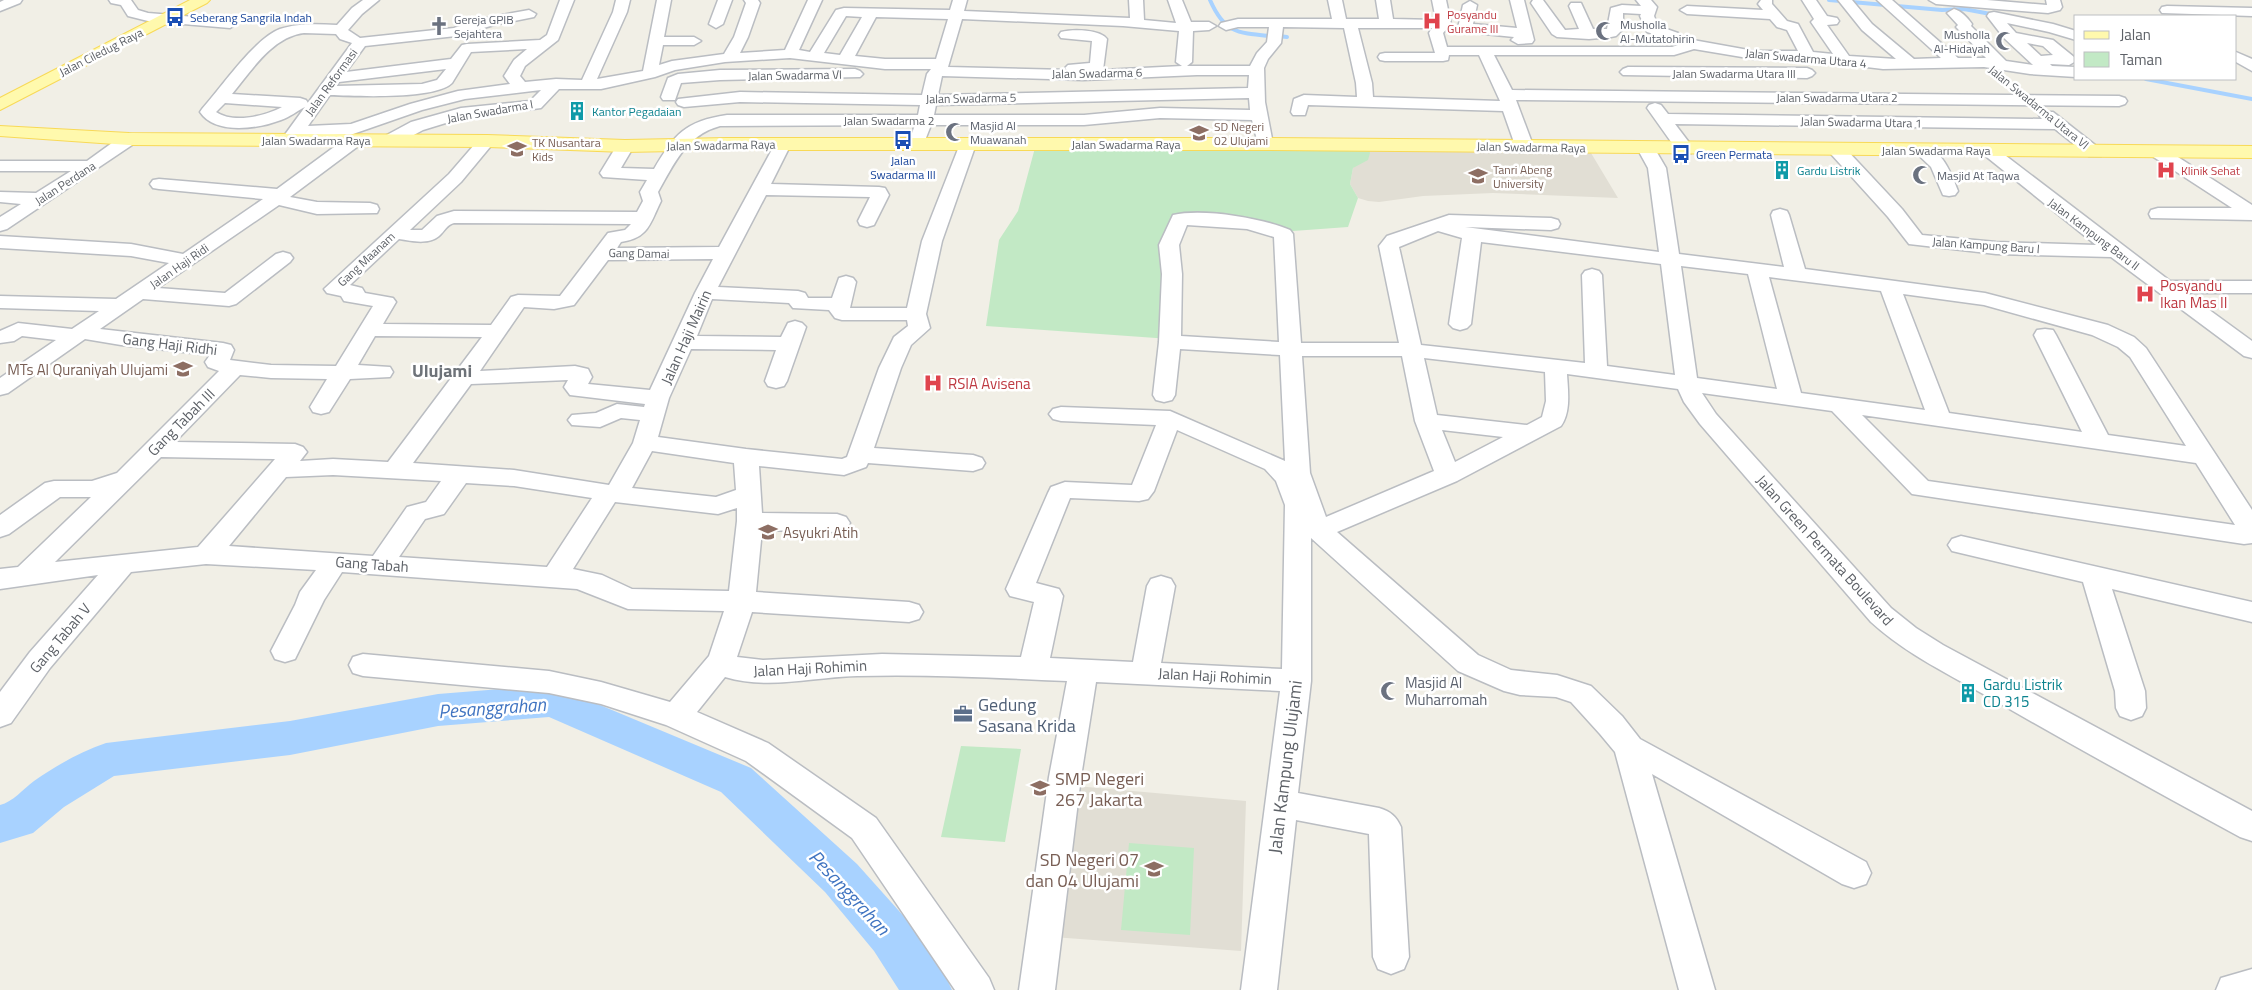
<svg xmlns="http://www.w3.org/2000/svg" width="2252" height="990" font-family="'Titillium Web',sans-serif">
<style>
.education{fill:#e1ded4}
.green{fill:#c2e9c5}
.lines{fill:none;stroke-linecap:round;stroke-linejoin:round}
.stream{stroke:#a8d2ff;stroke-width:4}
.river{fill:#a8d2ff;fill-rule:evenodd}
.minor-casing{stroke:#babdc2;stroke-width:3}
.major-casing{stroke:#f8d957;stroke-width:2}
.minor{fill:#fff;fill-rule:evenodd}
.major{fill:#fff9ad;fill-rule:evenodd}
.labels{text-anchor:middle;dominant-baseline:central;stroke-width:5;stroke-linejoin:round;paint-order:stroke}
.far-health-label{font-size:12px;fill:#be3a42;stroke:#fff;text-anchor:start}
.far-transit-label{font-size:12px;fill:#164399;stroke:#fff;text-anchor:start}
.far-worship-label{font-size:12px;fill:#5b616d;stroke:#fff;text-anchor:start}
.far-street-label{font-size:12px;fill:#5d6167;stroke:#fff}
.far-culture-label{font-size:12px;fill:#0d838f;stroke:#fff;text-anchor:start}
.far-education-label{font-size:12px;fill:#785e54;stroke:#fff;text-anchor:start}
.health-label{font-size:15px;fill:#be3a42;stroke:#fff;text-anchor:start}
.street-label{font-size:15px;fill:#5d6167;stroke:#fff}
.education-label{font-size:15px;fill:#785e54;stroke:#fff;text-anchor:end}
.worship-label{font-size:15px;fill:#5b616d;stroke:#fff;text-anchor:start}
.culture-label{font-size:15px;fill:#0d838f;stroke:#fff;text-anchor:start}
.quarter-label{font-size:18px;font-weight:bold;fill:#6e7379;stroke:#fff}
.near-service-label{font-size:18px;fill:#4e5e75;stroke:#fff;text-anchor:start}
.near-street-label{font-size:18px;fill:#5d6167;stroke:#fff}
.near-education-label{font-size:18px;fill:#785e54;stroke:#fff;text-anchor:start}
.near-water-label{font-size:19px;font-style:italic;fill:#4074c1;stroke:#fff}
</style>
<rect width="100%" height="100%" fill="#f1efe6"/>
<g class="education">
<polygon points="1368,145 1588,148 1618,198 1493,193 1423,196 1379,202 1368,201 1358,198 1350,184 1353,168"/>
<polygon points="1076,786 1246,801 1241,951 1053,937"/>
</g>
<g class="green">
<polygon points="1036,144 1368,145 1370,153 1368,160 1353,168 1350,184 1358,198 1348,227 1293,231 1283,234 1278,231 1178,219 1170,339 986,326 999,240 1018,211"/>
<polygon points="961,746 1021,749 1005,842 941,837"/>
<polygon points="1129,843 1194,848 1190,935 1121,930"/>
</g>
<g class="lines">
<g class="stream">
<path d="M1210 0C1224 32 1236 33 1269 36"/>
<polyline points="1829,0 1942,10 1964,9 1996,15"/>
<polyline points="1278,36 1287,37"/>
<polyline points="2146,79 2252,99"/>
</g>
<path class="river" d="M552 685 751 768 857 864 908 921 944 973 952 990H899L874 951 825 892 721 792 549 717 438 726 290 755 114 776 64 807 33 833 0 843V805C13 802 23 789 34 781 56 766 81 751 106 743L290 721 438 694Z"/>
<g class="minor-casing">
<g id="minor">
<polygon points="4,0 22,0 20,3 0,11 0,2"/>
<polygon points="109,0 131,0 138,10 148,13 230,20 237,24 230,28 148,21 128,16 121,5 111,3"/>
<path d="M363 0H379L362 14 348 30 360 38 454 28 491 17 529 10 536 14 534 17 494 25 456 36 365 46 346 72 451 59 462 45 467 44 540 40 547 35 560 0H574L558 40 525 66 520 76 525 82 556 79 582 80 613 12 616 0H630L627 12 597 79 643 71 657 0H671L664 37H694L701 41 694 45H663L659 65 672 61 724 54 734 37 746 3 744 0H758L760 3 748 37 740 53 785 50 808 0H822L799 50 810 52 836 10 844 8 950 10 953 0H967L964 11 1130 18 1129 0H1143L1144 20 1176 23 1168 0H1182L1191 22H1209L1216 26 1209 30 1193 31 1192 62 1187 66H1250L1257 53 1267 42 1269 27H1238L1226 30 1219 26 1221 23 1238 19H1332L1328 0H1342L1346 19H1379L1376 0H1390L1393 19 1436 20 1432 0H1446L1451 24 1443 33 1447 47H1672L1693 40 1754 51H1798L1787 30 1777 27 1770 19 1687 14 1680 10 1687 6 1763 10 1758 4 1761 0H1772V4L1787 21 1798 24 1813 52 1833 54 1811 22 1814 19 1802 0H1816L1827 16 1837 18 1839 21 1837 24 1827 25 1849 56 1896 59 1862 30 1838 0H1852L1872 24 1914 59 1941 58 1877 0H1892L1958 58H1986L1956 27 1958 25 1947 13 1954 9C1961 11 1968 18 1972 24L1971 26 2006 61 2033 65 2004 38 1987 16 1989 13 1994 12 2053 24 2076 31V40L2049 32 2007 23 2016 33 2053 40 2074 57 2076 61 2069 65 2050 64 2052 66 2076 67V77L2030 74 1984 67 1883 69 1808 60 1754 59 1694 49 1674 55H1494L1512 90 2119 96 2125 98 2127 101 2125 104 2119 106 1516 100 1534 148 1531 152H1519L1516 148 1503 111 1308 105 1305 115H1293L1291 112 1294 99 1304 95 1357 97 1356 83 1344 28 1283 27 1281 43 1268 59 1264 68 1265 102 1273 144 1271 148H1259L1252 120 1160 118 1084 125H931L922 148H910L908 144 915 125 720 126C686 135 674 164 658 192L661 201C650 223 649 238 621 242L617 248 719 247 775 144 777 140H789L791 144 771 184 879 187 885 188 889 195 874 225 867 227 860 225 858 221 870 197 766 195 718 287 798 291 805 293 808 298H832L839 278 846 276 853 278 856 282 850 308H907L922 241 960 144 962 140H974L976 144 942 241 926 314 930 328 911 345 901 368 874 448 973 455 982 458 985 463 982 468 973 471 868 463 866 467 844 475 759 466 762 513 837 514 846 517 850 523 846 529 837 532 762 530 756 592 909 602 919 605 923 612 919 619 909 622 752 612 737 657 763 660 882 654 1021 657 1034 602 1010 596 1006 589 1048 493 1051 487 1065 482 1132 485 1156 425 1061 421 1053 419 1049 414 1053 409 1061 407 1170 411 1285 461 1280 355 1180 349 1175 395 1172 400 1164 402 1156 400 1153 395 1159 342 1162 274 1159 245 1173 215C1203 208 1262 218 1290 230L1293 234 1301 343H1399L1379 246 1387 236 1449 215 1551 218 1558 220 1560 224 1558 228 1551 230 1465 227 1659 252 1648 168 1637 148 1640 144H1652L1666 168 1679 254 1784 267 1771 215 1773 211 1780 209 1787 211 1789 215 1805 269 1985 293 2108 325 2134 337 2146 348 2252 510V543L2244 544 1912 494 1832 411 1702 393 1716 414 1891 608 1916 628 1943 645 2252 811V841L2240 837C2157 792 2074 746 1992 699 1951 675 1907 655 1871 622L1700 424 1684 402 1678 389 1567 374C1568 391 1571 412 1561 426L1457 481 1337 532 1478 655 1511 670 1557 675 1591 686 1622 716 1640 739 1866 862 1871 873 1866 884 1854 888 1842 884 1652 774 1715 990H1679L1615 752 1600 734 1571 702 1556 697 1520 695 1504 691 1458 671 1311 538V681L1298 793 1379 808C1391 812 1396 816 1401 827L1409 957 1404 969 1391 974 1378 969 1373 957 1369 834 1296 820 1277 990H1241L1280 691 1096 682 1081 777 1055 990H1019L1049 777 1067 681C997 678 927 674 857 676 814 677 767 690 725 677L697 712 768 743 876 818 989 978 994 990H955L852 838 746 761 666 725 601 704 549 693 363 676 353 673 349 665 353 657 363 654 549 671 601 682 670 702 709 656 724 611 628 609 577 589 342 572 324 600 295 659 285 662 275 659 271 651 295 605 300 592 316 570 206 564 131 572 50 668 11 723 0 727V692L30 652 98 575 0 589V569L18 567 91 497H60L9 534 0 537V515L45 483 54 481H92L117 473 219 371 208 367 205 362 210 355 121 345 85 339 8 393 0 395V378L56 340 22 336 14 341 0 343V331L18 323 72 329 99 311 0 308V296L116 299 169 263 131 256 0 248V236L131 244 183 254 263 199 159 189 153 188 150 184 153 180 159 179 277 189 349 136H361L363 140 361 144 290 197 317 202 370 203 377 205 379 209 377 213 317 214 279 205 158 288 225 293 276 254 283 252 290 254 293 258 290 262 236 304 229 306 143 299 100 329 223 343 231 345 234 350 230 360 271 365 336 366 373 306 344 301 341 296 327 293 324 289 449 174 481 137H493L495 141 461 182 410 230H422L437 216 454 211 637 212 643 201 640 192 647 180 603 177 600 173 619 142H631L634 146 621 168 654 169C674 135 685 121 727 115H918L920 105 740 102 684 107 678 105 676 102 678 99 740 92 922 95 927 74 931 69H885L790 58 725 62 675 70 655 77 601 89H559L541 108 462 118 423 130 397 144H385L383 140 385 136 411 122 461 108 530 101 541 90 465 99 422 110 353 134 300 136 295 144H283L281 140 305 107C297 111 290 117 281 120 258 129 215 135 200 112L202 109C221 88 255 38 280 29 298 23 318 24 337 25L352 8ZM846 16 862 17 840 55 824 53ZM876 17 948 19 936 59H885L855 56ZM962 19 1123 26 1179 31 1176 62 1182 66 1103 70 1107 39C1100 29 1072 29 1061 32L1059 35 1061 38 1092 41 1090 63 1068 65 1065 68 1067 70 948 67ZM1358 28H1432L1429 33 1435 53H1385L1380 54 1378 57 1380 60 1385 61H1443L1448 60 1449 55H1479L1500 101 1373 97 1372 83ZM304 33 336 34 340 39 352 43 308 103 306 100 300 98 232 94C252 70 272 37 304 33ZM2027 43 2043 46 2053 55 2041 56ZM527 49 514 60 504 76 510 84 458 91 410 104 351 124 308 126 330 95C355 96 435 100 452 83L471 52ZM446 69 437 80 422 84 336 86 339 82ZM1197 75H1249L1248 88 938 95 942 76 1083 80ZM1249 98 1250 110 1160 108 1084 115H934L936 105ZM225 103 282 107C265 116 234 124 216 112ZM454 223 631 224 625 230 608 233 560 296 518 295 511 297 491 325 383 324 396 302 393 298 365 293 362 288 350 285 399 239C412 241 428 245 439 236 445 231 446 225 454 223ZM1187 225 1247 229 1274 237 1279 342 1181 336 1182 274 1179 245ZM1438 231 1462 238 1449 324 1453 328 1460 330 1467 328 1471 324 1481 242 1661 264 1675 375 1607 366 1602 275 1599 271 1592 269 1585 271 1582 275 1585 363 1421 345 1399 247ZM713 259 695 293 650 390 588 384 592 377 588 369 575 366 480 371 524 307 554 309 574 305 608 260ZM1681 266 1748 274 1777 389 1697 378ZM1769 277 1881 291 1925 410 1801 393ZM1903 294 1984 305 2092 335 2118 347 2130 357 2186 446 2108 435 2056 335 2053 330 2045 329 2037 330 2034 335 2082 432 1949 413ZM712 299 789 303 793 308 829 310 835 318 842 320H907L908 326 894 337 879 368 847 457 842 459 746 449 658 437 669 398 691 349 776 350 765 381 768 386 776 388 784 386 787 381 806 327 802 323 795 321 788 323 781 337 697 336ZM375 336 482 337 388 462 333 459 300 461 307 452 303 447 295 444 175 442 240 375 271 378 327 379 310 407 313 412 321 414 329 412 350 379 390 377 393 372 390 367 358 365ZM1302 356H1402L1415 421 1434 471 1326 517 1310 473ZM1424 358 1545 372 1546 401 1542 417 1527 425 1437 415ZM568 380 564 387 570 395 645 404 644 407 617 404 596 413 572 415 568 420 572 425 600 427 621 418 640 420 633 443 609 485 514 470 413 463 471 384ZM1862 415 2196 463 2235 525 1928 481ZM1177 430 1265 469 1276 481 1285 505 1282 669 1161 663 1175 586 1171 579 1161 576 1151 579 1147 586 1133 662 1050 658 1063 596 1059 589 1036 583 1070 498 1139 501 1148 499 1154 491ZM1442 430 1503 437 1455 462ZM652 451 734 463 736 490 716 497 632 488ZM161 457 275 459 198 547 55 562ZM333 475 441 481 426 502 407 507 373 556 229 546 286 477ZM466 483 514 486 592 498 547 567 399 557 425 519 444 514ZM615 502 718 514 737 508V521L729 591 632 589 602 575 573 569Z"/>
<polygon points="718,0 732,0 723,24 716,28 709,24"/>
<polygon points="1510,0 1524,0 1534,40 1532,43 1518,44 1511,40 1514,37 1465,32 1458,28 1463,5 1470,1 1477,5 1473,24 1517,28"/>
<polygon points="1533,0 1543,0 1565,30 1579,29 1569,6 1571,3 1581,3 1593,29 1607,29 1611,8 1622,5 1641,6 1636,0 1651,0 1657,7 1654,16 1658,26 1678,33 1680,36 1673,40 1647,32 1640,16 1641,14 1623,13 1623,29 1616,36 1611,37 1589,39 1557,37 1552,34 1531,3"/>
<polygon points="1929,0 1987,0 2047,5 2046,0 2060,0 2062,7 2060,10 2048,13 1936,4"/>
<polygon points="2167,6 2252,8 2252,16 2162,13 2160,10 2162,7"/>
<polygon points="2236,52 2252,59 2252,71 2236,62"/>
<polygon points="1628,67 1807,68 1812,70 1815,73 1812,76 1807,78 1623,75 1620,72 1623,69"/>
<polygon points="855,69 860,71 863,74 860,77 720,80 681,83 675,100 663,100 661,97 668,78 678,74 720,70"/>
<polygon points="1655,103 1661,105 1668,114 2042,119 2039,115 2041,112 2053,112 2104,152 2101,156 2089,156 2055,129 1675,124 1694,149 1691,153 1679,153 1647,108 1649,105"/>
<polygon points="129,134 135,135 137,139 135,143 7,229 0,231 0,217 21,204 0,202 0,192 36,193 71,171 0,171 0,161 87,161 123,135"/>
<polygon points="1837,145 1843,146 1902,209 1922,235 1996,242 2096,245 1978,150 1981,146 1993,146 2170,281 2252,281 2252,293 2186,293 2252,341 2252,358 2244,356 2111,257 1996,254 1909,244 1888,217 1831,154 1828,150 1831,146"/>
<path d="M1922 145C1943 150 1951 173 1958 191L1955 195 1949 196 1943 195 1931 167 1913 150 1916 146Z"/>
<polygon points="2158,147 2164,148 2252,205 2252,220 2151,218 2149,214 2151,210 2158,208 2232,208 2152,156 2149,152 2152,148"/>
<polygon points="1961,536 2252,602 2252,622 2112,589 2145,691 2146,708 2142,716 2131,720 2120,716 2116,708 2115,691 2083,582 1952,551 1948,545 1952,539"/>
<polygon points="2252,969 2252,990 2216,990 2221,978"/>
</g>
</g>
<g class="major-casing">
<g id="major">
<polygon points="190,0 210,0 207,3 0,110 0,98"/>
<polygon points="0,126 129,133 487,135 625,140 726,138 1265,138 2252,146 2252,158 1265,150 726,150 625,152 487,147 129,145 0,136"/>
</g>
</g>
<use href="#minor" class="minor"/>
<use href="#major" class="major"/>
</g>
<defs>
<g id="bus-bare" transform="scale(1.5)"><path d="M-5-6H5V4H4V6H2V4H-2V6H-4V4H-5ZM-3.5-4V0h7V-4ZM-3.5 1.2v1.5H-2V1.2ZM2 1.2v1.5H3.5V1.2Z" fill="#1a4fb4" stroke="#fff" stroke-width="2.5" paint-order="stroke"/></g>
<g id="hospital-bare" transform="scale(1.5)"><path d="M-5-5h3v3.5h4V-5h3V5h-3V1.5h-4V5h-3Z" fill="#e0444e" stroke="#fff" stroke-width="2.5" paint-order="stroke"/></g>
<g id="church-bare" transform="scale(1.5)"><path d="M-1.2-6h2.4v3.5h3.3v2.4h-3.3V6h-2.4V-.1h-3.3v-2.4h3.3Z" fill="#6b7280" stroke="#fff" stroke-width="2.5" paint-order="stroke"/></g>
<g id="mosque-bare" transform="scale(1.5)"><path d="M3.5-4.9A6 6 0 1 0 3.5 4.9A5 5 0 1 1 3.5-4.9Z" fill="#6b7280" stroke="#fff" stroke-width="2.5" paint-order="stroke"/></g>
<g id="building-bare" transform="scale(1.5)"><path d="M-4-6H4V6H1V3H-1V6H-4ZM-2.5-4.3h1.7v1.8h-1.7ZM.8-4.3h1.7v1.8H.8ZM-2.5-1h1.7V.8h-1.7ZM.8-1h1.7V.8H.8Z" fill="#0f9aa8" stroke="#fff" stroke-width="2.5" paint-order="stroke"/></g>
<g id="school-bare" transform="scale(1.5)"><path d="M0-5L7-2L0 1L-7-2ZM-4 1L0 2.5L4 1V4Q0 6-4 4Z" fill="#8d6e63" stroke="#fff" stroke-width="2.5" paint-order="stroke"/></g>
<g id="university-bare" transform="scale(1.5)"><path d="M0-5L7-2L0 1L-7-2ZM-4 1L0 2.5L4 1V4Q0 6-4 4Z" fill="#8d6e63" stroke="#fff" stroke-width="2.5" paint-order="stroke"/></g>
<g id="office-bare" transform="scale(1.5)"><path d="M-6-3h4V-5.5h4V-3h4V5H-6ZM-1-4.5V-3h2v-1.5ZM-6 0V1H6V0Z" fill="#5c6f8a" stroke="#fff" stroke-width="2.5" paint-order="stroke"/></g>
</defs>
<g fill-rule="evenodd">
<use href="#bus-bare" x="175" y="17"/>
<use href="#hospital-bare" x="1432" y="21"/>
<use href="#church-bare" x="439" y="26"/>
<use href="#mosque-bare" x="1605" y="31"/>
<use href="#mosque-bare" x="2005" y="41"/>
<use href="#building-bare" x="577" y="111"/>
<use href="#mosque-bare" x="955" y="132"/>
<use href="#school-bare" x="1199" y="133"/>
<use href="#bus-bare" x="903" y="140"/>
<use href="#school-bare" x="517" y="149"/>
<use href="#bus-bare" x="1681" y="154"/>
<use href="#building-bare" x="1782" y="170"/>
<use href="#hospital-bare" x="2166" y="170"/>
<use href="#mosque-bare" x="1922" y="175"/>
<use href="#university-bare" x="1478" y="176"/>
<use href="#hospital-bare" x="2145" y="294"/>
<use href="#school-bare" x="183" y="369"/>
<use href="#hospital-bare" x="933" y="383"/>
<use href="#school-bare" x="768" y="532"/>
<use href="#mosque-bare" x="1390" y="691"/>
<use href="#building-bare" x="1968" y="693"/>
<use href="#office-bare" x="963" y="714"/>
<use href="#school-bare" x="1040" y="788"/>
<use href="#school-bare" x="1154" y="869"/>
</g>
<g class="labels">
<g class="far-health-label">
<text x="1447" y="14">Posyandu<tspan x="1447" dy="14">Gurame III</tspan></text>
<text x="2181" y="170">Klinik Sehat</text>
</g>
<g class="far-transit-label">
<text x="190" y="17">Seberang Sangrila Indah</text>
<text x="1696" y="154">Green Permata</text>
<text x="903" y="160" text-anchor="middle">Jalan<tspan x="903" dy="14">Swadarma III</tspan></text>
</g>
<g class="far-worship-label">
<text x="454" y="19">Gereja GPIB<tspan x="454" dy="14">Sejahtera</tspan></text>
<text x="1620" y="24">Musholla<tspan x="1620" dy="14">Al-Mutatohirin</tspan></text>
<text x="1990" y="34" text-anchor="end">Musholla<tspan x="1990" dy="14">Al-Hidayah</tspan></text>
<text x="970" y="125">Masjid Al<tspan x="970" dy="14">Muawanah</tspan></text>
<text x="1937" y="175">Masjid At Taqwa</text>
</g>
<g class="far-street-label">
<text transform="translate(101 52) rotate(-27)">Jalan Ciledug Raya</text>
<text transform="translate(1806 58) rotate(5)">Jalan Swadarma Utara 4</text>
<text transform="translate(1097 73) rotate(-1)">Jalan Swadarma 6</text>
<text x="1734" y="73">Jalan Swadarma Utara III</text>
<text transform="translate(795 75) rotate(-1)">Jalan Swadarma VI</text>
<text transform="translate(331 82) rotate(-54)">Jalan Reformasi</text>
<text x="1837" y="97">Jalan Swadarma Utara 2</text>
<text transform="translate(971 98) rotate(-1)">Jalan Swadarma 5</text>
<text transform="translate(2039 107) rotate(39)">Jalan Swadarma Utara VI</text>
<text transform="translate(490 111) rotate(-10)">Jalan Swadarma I</text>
<text x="889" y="120">Jalan Swadarma 2</text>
<text transform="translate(1861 122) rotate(1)">Jalan Swadarma Utara 1</text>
<text x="316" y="140">Jalan Swadarma Raya</text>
<text x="1126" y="144">Jalan Swadarma Raya</text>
<text transform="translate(721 145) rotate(-1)">Jalan Swadarma Raya</text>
<text transform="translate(1531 147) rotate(1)">Jalan Swadarma Raya</text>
<text x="1936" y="150">Jalan Swadarma Raya</text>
<text transform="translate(65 183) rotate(-33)">Jalan Perdana</text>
<text transform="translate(2094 234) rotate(37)">Jalan Kampung Baru II</text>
<text transform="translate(1986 245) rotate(4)">Jalan Kampung Baru I</text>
<text transform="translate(639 253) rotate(1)">Gang Damai</text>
<text transform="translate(366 259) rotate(-43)">Gang Maanam</text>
<text transform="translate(179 266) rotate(-35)">Jalan Haji Ridi</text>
</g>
<g class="far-culture-label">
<text x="592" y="111">Kantor Pegadaian</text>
<text x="1797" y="170">Gardu Listrik</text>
</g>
<g class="far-education-label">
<text x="1214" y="126">SD Negeri<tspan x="1214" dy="14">02 Ulujami</tspan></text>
<text x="532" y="142">TK Nusantara<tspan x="532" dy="14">Kids</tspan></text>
<text x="1493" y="169">Tanri Abeng<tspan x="1493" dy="14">University</tspan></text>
</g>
<g class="health-label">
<text x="2160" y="285">Posyandu<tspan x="2160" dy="17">Ikan Mas II</tspan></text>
<text x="948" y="383">RSIA Avisena</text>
</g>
<g class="street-label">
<text transform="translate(686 337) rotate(-66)">Jalan Haji Mairin</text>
<text transform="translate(170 344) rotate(7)">Gang Haji Ridhi</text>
<text transform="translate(181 422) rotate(-45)">Gang Tabah III</text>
<text transform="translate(1825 550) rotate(48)">Jalan Green Permata Boulevard</text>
<text transform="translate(372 564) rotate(4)">Gang Tabah</text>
<text transform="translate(60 638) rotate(-50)">Gang Tabah V</text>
<text transform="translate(810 668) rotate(-3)">Jalan Haji Rohimin</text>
<text transform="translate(1215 676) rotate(3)">Jalan Haji Rohimin</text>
</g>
<g class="education-label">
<text x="168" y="369">MTs Al Quraniyah Ulujami</text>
<text x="783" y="532" text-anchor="start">Asyukri Atih</text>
</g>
<g class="worship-label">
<text x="1405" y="682">Masjid Al<tspan x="1405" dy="17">Muharromah</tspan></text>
</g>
<g class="culture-label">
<text x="1983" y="684">Gardu Listrik<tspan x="1983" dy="17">CD 315</tspan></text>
</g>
<g class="quarter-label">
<text x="442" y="370">Ulujami</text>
</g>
<g class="near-service-label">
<text x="978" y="704">Gedung<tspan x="978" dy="21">Sasana Krida</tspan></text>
</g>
<g class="near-street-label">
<text transform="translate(1285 767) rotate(-83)">Jalan Kampung Ulujami</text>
</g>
<g class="near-education-label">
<text x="1055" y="778">SMP Negeri<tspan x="1055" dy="21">267 Jakarta</tspan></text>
<text x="1139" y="859" text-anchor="end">SD Negeri 07<tspan x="1139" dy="21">dan 04 Ulujami</tspan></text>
</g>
<g class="near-water-label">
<text transform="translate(492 707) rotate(-4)">Pesanggrahan</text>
<text transform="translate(850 892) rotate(47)">Pesanggrahan</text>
</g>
</g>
<rect x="2074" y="15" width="162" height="65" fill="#ffffff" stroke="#bec0c2"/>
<rect x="2084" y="31" width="25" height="8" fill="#fff9ad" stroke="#bec0c2"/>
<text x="2120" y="40" font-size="15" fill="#5d6167">Jalan</text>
<rect x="2084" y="52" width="25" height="15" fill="#c2e9c5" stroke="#bec0c2"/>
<text x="2120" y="65" font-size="15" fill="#5d6167">Taman</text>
</svg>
